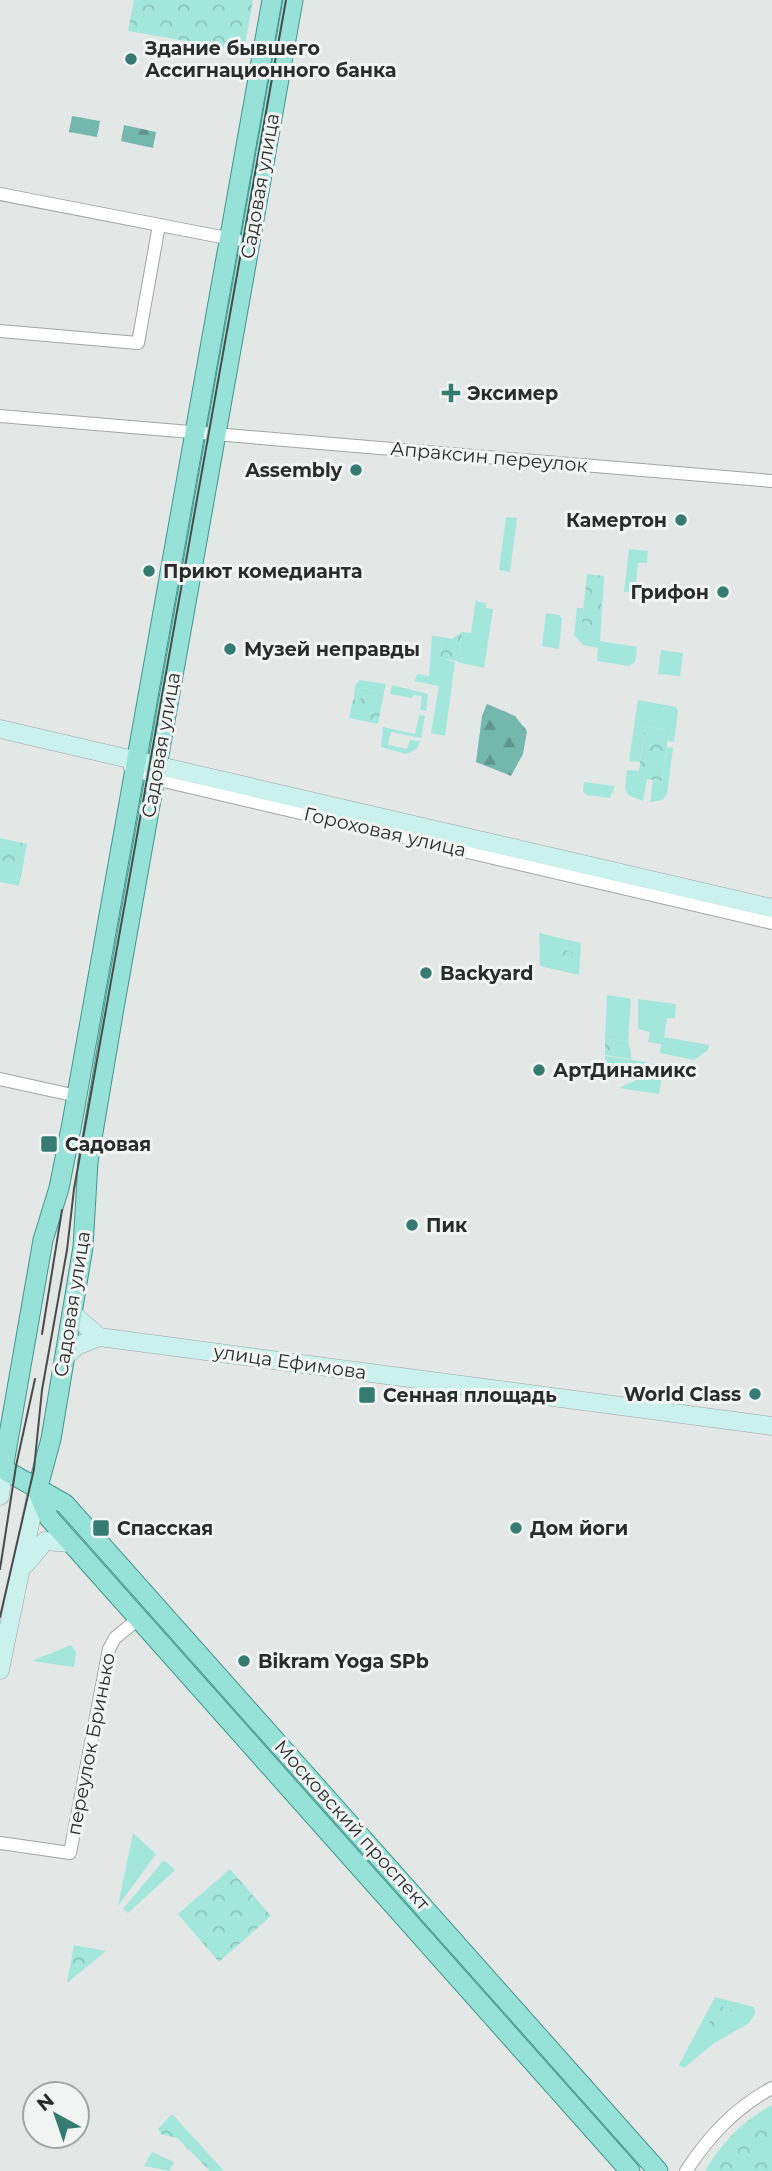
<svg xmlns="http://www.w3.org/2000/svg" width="772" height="2171" font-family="Montserrat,sans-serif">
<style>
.green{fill:#a3e7dc}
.forest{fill:url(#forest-firs)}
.park{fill:url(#park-crowns)}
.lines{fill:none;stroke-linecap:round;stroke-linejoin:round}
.street-casing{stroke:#a0a4a3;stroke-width:14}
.secondary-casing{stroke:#a0a4a3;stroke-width:19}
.primary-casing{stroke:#43968b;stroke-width:21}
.street{stroke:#fff;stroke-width:12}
.secondary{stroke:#caf1ec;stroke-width:18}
.primary{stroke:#96e2d8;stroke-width:19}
.tram{stroke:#4a4c4c;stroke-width:2}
.poi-dot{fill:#367b72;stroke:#f0f4f3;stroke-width:2.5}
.labels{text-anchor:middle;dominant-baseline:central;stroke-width:6;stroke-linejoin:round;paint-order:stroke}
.poi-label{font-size:19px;font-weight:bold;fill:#2a2c2c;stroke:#f0f4f3;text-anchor:start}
.street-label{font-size:19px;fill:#2a2c2c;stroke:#f0f4f3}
</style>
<defs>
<pattern id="forest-firs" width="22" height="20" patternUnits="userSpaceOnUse" patternTransform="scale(1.75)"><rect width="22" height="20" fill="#74b7ac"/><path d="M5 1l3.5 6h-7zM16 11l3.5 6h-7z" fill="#5f958c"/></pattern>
<pattern id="park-crowns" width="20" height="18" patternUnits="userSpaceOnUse" patternTransform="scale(1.75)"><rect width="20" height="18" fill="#a3e7dc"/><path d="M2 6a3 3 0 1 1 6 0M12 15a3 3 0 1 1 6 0" fill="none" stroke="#8cc6bd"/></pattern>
</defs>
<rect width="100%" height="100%" fill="#e3e7e6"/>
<g class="green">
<polygon points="506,517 517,518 510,572 499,570"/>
<polygon points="629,549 648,551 647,563 638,563 636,583 644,584 643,593 624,592"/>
<polygon points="604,576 600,641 637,647 635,662 629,666 597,661 598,648 583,645 574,635 577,608 583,608 581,632"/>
<polygon points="476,599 478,602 486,603 486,608 493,609 484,668 457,662 462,632 471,633"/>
<polygon points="546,613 559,615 562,619 559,649 542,646"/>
<polygon points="432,636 443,637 440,658 455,662 445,736 431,733 439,686 415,681 417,674 429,676"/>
<polygon points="661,650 683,653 680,676 658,674"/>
<polygon points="360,680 386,684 384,692 363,688 360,701 353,700 356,684"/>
<polygon points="392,685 428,694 426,711 420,710 422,696 413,695 412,698 390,694"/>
<polygon points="638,700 676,707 678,711 674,742 668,741 669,730 645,726 640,762 629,761"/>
<polygon points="419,715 425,716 421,738 391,732 388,745 407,749 410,740 420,741 417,749 406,754 381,747 383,727 415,734"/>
<polygon points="667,747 673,748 667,794 662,800 650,802 653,780 662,781"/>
<polygon points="627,770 639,771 638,778 647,779 643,801 628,795 625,788"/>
<polygon points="584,782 615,786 610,798 586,795 583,791"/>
<polygon points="539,933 581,943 579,975 540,966"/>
<polygon points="607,995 631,999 628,1041 605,1039"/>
<polygon points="638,999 676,1004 675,1018 667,1018 664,1037 709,1045 708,1050 694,1060 660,1053 661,1044 648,1042 650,1032 638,1029"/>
<path d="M605 1056 647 1062 646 1066C631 1073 620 1076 604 1075Z"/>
<polygon points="656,1071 663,1072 659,1094 619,1088"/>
<polygon points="71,1645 76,1652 74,1667 32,1661"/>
<polygon points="133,1833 156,1854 118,1906"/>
<polygon points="164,1860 175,1870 128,1913 123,1909"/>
<polygon points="715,1997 754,2007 755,2014 749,2023 713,2044 684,2068 679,2065"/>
<polygon points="152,2152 174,2162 169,2171 144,2166"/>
</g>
<g class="forest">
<polygon points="72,116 100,121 97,137 69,132"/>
<polygon points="124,125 156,132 153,148 121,141"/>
<polygon points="487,704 515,716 527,731 523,754 511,776 476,762 482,716"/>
</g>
<g class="park">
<polygon points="134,0 253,0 244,51 128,31"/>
<polygon points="587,574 604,576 598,638 581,632"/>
<polygon points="462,632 457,661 440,658 443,637 452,639"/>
<polygon points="362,688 384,692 378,724 349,718 353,700 360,701"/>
<polygon points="645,726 669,730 662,781 638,778"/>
<polygon points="0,838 27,844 19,886 0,882"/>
<polygon points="547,946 573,952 572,967 547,961"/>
<polygon points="605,1039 628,1041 632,1059 605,1055"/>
<polygon points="230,1869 271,1916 219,1962 178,1914"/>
<polygon points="74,1945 106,1951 67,1983"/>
<polygon points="719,2006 731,2009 740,2022 724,2032 708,2025"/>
<path d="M772 2105V2171H705C721 2143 744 2120 772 2105Z"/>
<polygon points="172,2114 224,2171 210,2171 177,2138 161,2134 158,2129"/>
</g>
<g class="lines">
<g class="street-casing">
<g id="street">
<polyline points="0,194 237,240"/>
<polyline points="0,331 138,343 159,225"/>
<polyline points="0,416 772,481"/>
<polyline points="130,768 168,782 772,923"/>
<polyline points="0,1079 77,1096"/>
<polyline points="0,1843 70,1853 109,1649 115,1638 138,1619"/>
<path d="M686 2171C709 2136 735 2108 772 2088"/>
</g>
</g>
<g class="secondary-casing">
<g id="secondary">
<polyline points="0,729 772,908"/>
<polyline points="72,1313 99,1337 772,1426"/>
<polyline points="64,1358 77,1346 99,1337"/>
<polyline points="0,1467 3,1469 0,1496"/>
<polyline points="26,1564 45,1541 70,1543"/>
<polyline points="0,1670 37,1490"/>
</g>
</g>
<g class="primary-casing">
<g id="primary">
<polyline points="272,0 72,1123 59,1188 43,1240 3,1469 65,1504 658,2171"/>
<polyline points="37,1490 51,1439 83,1247 88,1162 114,1008 293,0"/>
<polyline points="37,1490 49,1518 630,2171"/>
</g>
</g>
<use href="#street" class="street"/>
<use href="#secondary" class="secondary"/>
<use href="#primary" class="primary"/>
<g class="tram">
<polyline points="42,1334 62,1210"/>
<polyline points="0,1569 16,1466 35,1379"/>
<polyline points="0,1617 34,1469 42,1390 67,1250 74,1189 286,0"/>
</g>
</g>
<g class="poi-dot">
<circle cx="131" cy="59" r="7"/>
<path d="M447.5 382.5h7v7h7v7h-7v7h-7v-7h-7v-7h7z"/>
<circle cx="356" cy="470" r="7"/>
<circle cx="681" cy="520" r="7"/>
<circle cx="149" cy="571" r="7"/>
<circle cx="723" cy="592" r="7"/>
<circle cx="230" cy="649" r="7"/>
<circle cx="426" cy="973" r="7"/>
<circle cx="539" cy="1070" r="7"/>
<rect x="40" y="1135" width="18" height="18" rx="3.5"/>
<circle cx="412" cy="1225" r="7"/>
<circle cx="755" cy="1394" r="7"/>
<rect x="358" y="1386" width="18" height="18" rx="3.5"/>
<rect x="92" y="1519" width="18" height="18" rx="3.5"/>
<circle cx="516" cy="1528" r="7"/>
<circle cx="244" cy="1661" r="7"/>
</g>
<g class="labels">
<g class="poi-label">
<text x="145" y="48">Здание бывшего<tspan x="145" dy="22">Ассигнационного банка</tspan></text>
<text x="467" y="393">Эксимер</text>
<text x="342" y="470" text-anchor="end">Assembly</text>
<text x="667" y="520" text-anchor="end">Камертон</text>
<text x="163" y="571">Приют комедианта</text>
<text x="709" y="592" text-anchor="end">Грифон</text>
<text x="244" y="649">Музей неправды</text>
<text x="440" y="973">Backyard</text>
<text x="553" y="1070">АртДинамикс</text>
<text x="65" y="1144">Садовая</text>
<text x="426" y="1225">Пик</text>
<text x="741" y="1394" text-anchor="end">World Class</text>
<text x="383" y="1395">Сенная площадь</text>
<text x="117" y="1528">Спасская</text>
<text x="530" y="1528">Дом йоги</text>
<text x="258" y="1661">Bikram Yoga SPb</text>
</g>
<g class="street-label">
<text transform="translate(260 186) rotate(-80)">Садовая улица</text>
<text transform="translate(489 457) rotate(5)">Апраксин переулок</text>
<text transform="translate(161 745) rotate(-80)">Садовая улица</text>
<text transform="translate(385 832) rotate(13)">Гороховая улица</text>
<text transform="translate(72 1304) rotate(-81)">Садовая улица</text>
<text transform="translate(290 1362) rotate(8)">улица Ефимова</text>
<text transform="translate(91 1744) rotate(-79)">переулок Бринько</text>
<text transform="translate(352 1825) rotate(48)">Московский проспект</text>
</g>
</g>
<g transform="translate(56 2115) rotate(320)"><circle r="33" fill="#f0f4f3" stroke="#a1a4a3" stroke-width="2"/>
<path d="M0-5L12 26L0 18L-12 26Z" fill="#367b72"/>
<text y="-10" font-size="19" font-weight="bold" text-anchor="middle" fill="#2a2c2c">N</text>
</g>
</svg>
